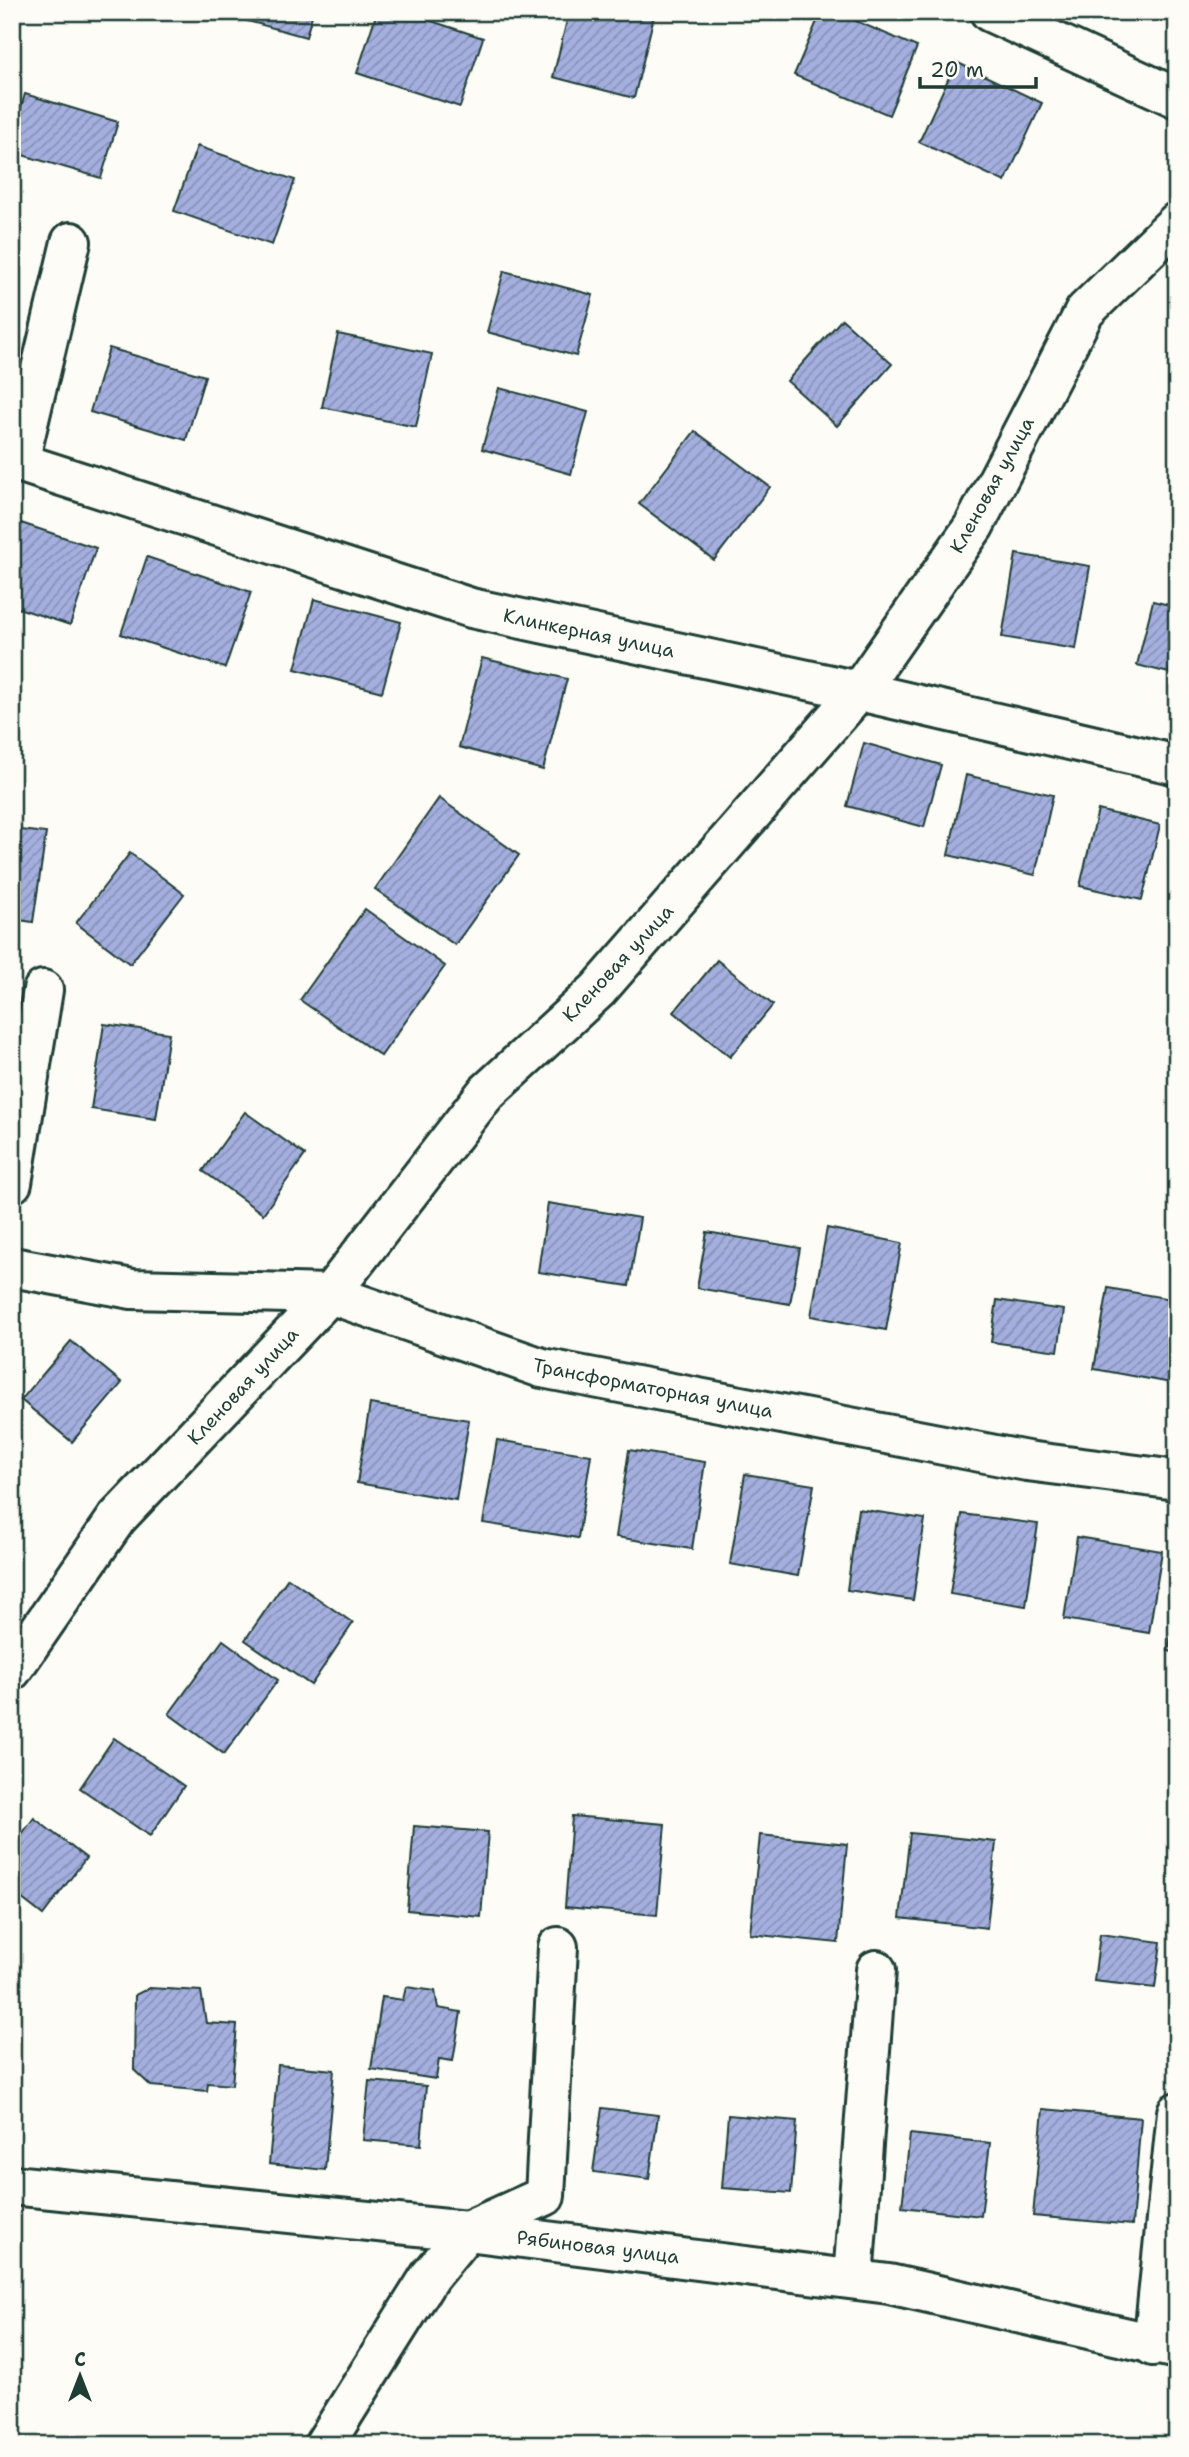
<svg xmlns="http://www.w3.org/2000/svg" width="1189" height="2457" font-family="'Shantell Sans',sans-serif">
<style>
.building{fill:url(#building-hatch);stroke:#1f3d34;stroke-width:2}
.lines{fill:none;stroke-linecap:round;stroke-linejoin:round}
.minor-casing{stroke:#1f3d34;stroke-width:44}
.minor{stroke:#fdfcf7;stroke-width:38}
.labels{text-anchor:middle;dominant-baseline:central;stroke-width:6;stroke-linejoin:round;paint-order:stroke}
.street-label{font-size:19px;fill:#1f3d34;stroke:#fdfcf7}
</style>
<defs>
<pattern id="building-hatch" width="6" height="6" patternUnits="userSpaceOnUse" patternTransform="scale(1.75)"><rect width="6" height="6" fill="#a5afdf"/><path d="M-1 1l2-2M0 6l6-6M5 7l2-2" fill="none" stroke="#8690b6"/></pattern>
</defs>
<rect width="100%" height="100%" fill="#fdfcf7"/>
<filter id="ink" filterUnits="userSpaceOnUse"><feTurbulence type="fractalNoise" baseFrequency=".0143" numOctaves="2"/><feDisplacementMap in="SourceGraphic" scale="14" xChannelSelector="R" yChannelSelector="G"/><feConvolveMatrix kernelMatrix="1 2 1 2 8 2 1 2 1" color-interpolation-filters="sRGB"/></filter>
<g filter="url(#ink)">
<g class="building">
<polygon points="234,12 313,12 306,37 233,17"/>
<polygon points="377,12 404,12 483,38 460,107 357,73"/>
<polygon points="569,12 655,12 634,98 553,77"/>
<polygon points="821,12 835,12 917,47 889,115 794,75"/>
<polygon points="956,62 1042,103 1005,182 919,142"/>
<polygon points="25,94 118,122 101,178 12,152 12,137"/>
<polygon points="197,146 295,180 272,245 174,211"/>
<polygon points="504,271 593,295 576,356 487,332"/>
<polygon points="842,319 892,364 837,426 787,381"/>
<polygon points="338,334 432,354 416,427 322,407"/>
<polygon points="109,348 205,376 186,440 90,412"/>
<polygon points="499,388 588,412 571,474 482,449"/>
<polygon points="695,431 770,487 714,560 639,504"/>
<polygon points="12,520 96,548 70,625 12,606"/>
<polygon points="1016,554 1090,566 1076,649 1002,637"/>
<polygon points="147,557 251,592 225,668 121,634"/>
<polygon points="314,599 401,622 382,692 295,669"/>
<polygon points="1153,601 1177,607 1177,675 1137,665"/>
<polygon points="482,658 567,679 543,770 459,747"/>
<polygon points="864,743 941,765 924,827 847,806"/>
<polygon points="966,775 1053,795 1035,875 948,855"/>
<polygon points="439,798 519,855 455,945 375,889"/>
<polygon points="1098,810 1160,825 1142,900 1080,886"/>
<polygon points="12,829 46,833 33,922 12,919"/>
<polygon points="130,853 184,894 130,964 76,923"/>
<polygon points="365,909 445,966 381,1056 300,1000"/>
<polygon points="717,960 773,1005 730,1057 674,1012"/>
<polygon points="104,1024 169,1033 156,1119 91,1109"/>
<polygon points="245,1112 305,1155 263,1214 203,1171"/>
<polygon points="548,1203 640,1218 629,1286 538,1272"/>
<polygon points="827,1228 902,1243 886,1330 811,1316"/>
<polygon points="707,1232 800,1248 790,1304 697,1288"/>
<polygon points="1108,1288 1177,1300 1177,1384 1094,1369"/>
<polygon points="997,1300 1064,1310 1058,1351 991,1342"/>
<polygon points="71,1341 122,1383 72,1442 21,1400"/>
<polygon points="370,1404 469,1420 456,1500 357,1483"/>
<polygon points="497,1440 591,1455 578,1538 483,1523"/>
<polygon points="629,1450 705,1462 692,1549 616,1537"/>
<polygon points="745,1474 814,1485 798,1576 730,1564"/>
<polygon points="858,1509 925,1519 913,1600 847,1590"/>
<polygon points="962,1514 1038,1524 1026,1606 950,1594"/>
<polygon points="1077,1537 1162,1551 1149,1633 1064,1619"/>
<polygon points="288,1578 353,1623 311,1685 245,1640"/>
<polygon points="1177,1601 1177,1653 1168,1651"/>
<polygon points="223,1640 278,1680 224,1754 169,1714"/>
<polygon points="114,1738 184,1786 150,1836 80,1788"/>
<polygon points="572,1816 665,1824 657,1915 565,1907"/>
<polygon points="34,1818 86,1858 43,1915 12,1891 12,1847"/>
<polygon points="414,1826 488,1832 481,1917 407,1910"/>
<polygon points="910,1833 996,1842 987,1928 900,1918"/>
<polygon points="760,1835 847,1844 838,1943 750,1934"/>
<polygon points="1100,1934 1161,1942 1155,1988 1094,1981"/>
<polygon points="406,1987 435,1991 438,2008 461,2012 453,2061 439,2059 436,2079 371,2069 382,1997 403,2000"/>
<polygon points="149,1988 201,1991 206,2023 237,2025 232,2085 208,2083 207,2091 151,2086 134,2070 135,1995"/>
<polygon points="278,2065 334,2070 325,2170 269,2164"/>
<polygon points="369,2081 426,2086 421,2145 363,2140"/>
<polygon points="602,2108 658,2115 649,2179 593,2172"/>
<polygon points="1043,2109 1141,2118 1132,2225 1033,2216"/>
<polygon points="728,2115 797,2121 791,2193 722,2188"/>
<polygon points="910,2134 990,2143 981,2216 902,2207"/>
</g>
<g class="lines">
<g class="minor-casing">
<g id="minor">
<polyline points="990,12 1177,98"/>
<polyline points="12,460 471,608 859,691 1177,765"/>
<polyline points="19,462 71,242"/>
<polyline points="12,1183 43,990"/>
<polyline points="12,1267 132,1289 330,1294 542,1368 1027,1461 1177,1480"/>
<polyline points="12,1670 117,1518 330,1294 486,1093 598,990 859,691 974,526 1085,311 1177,222"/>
<polyline points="12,2185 467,2231 889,2284 1177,2349"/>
<polyline points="853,2279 876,1970"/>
<polyline points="1153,2346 1177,2112"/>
<polyline points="324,2445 430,2276 467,2231 545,2196 558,1947"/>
</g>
</g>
<use href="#minor" class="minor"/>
</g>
</g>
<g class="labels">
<g class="street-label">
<text transform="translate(992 485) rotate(-61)">Кленовая улица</text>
<text transform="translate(589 633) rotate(12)">Клинкерная улица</text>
<text transform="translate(618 963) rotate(-47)">Кленовая улица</text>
<text transform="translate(243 1386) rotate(-47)">Кленовая улица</text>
<text transform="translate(653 1388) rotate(11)">Трансформаторная улица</text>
<text transform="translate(598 2247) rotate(7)">Рябиновая улица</text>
</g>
</g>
<rect width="1189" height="2457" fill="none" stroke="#fdfcf7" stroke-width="42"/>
<rect x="21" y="21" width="1147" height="2415" fill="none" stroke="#1f3d34" stroke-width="2.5" filter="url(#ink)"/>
<g transform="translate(80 2376)" stroke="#fdfcf7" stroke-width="5" paint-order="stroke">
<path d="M0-5L12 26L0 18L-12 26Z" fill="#1f3d34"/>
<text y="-10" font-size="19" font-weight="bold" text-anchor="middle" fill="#1f3d34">С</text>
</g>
<path d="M920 77v10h116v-10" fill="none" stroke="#1f3d34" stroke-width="3.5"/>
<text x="930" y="77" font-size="21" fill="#1f3d34" stroke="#fdfcf7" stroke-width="5" paint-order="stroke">20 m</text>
</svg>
